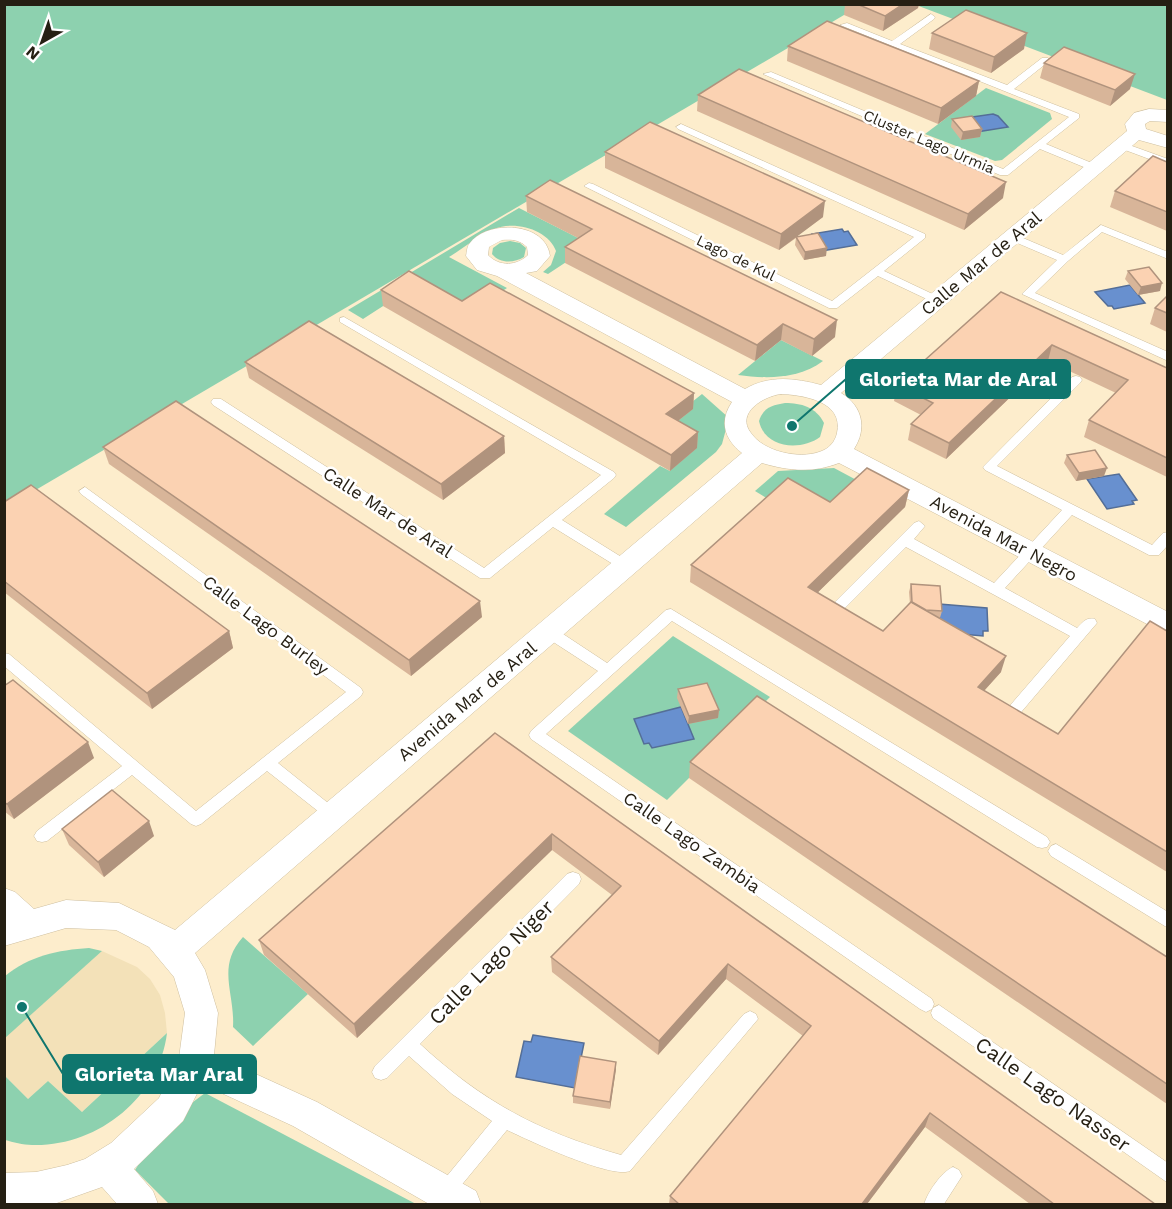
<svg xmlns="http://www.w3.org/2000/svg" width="1172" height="1209" font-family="'Work Sans',sans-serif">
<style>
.built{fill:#f3e1b8}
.green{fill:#8dd1af}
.water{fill:#6890cf;stroke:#546e97;stroke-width:1.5}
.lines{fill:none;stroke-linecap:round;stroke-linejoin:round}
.service-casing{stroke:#cebf9f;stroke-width:1}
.minor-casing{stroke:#cebf9f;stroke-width:1}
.service{fill:#fff;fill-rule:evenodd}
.minor{fill:#fff;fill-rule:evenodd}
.wall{fill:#d8b599}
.shaded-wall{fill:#b0937d}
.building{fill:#fbd2b2;stroke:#b0937d;stroke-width:1.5}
.labels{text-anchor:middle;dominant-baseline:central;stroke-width:5;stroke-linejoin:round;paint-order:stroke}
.far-street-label{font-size:15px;fill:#251f13;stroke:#fff}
.street-label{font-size:18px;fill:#251f13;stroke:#fff}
.near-street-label{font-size:21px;fill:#251f13;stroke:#fff}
.leader{fill:none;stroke:#0f766e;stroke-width:2}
.callout-dot{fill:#0f766e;stroke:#fff;stroke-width:2}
.callout{fill:#0f766e;stroke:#0f766e;stroke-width:2}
.callout-label{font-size:20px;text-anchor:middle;font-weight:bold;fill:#fff}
</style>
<rect width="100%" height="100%" fill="#fdedcc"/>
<polygon class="built" points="102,951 137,967 150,979 160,995 165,1013 167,1033 82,1112 48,1081 28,1099 5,1076 4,1038"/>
<g class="green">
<polygon points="5,4 861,5 5,508"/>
<polygon points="916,5 1167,5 1167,100"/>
<polygon points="986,88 1050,113 1052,119 1002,160 995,161 925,134"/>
<path d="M519 208 592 245 548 274 543 272 551 265 556 251C549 230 515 220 494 229 479 235 464 248 449 257L507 288 463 317 411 288 363 319 348 310Z"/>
<path d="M510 241 520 243 526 248 524 257C514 263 500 264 492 254L493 248 500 243Z"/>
<path d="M781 340 823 361C799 379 767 379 738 375Z"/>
<polygon points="702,394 729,418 722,444 716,452 626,527 604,514 660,466 670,471 665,431 692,409 687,406"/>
<path d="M785 403C801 403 816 407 824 423L820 437C801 451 765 449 759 421 763 408 772 405 785 403Z"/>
<polygon points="834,468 864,484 828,518 776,504 755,491 778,471"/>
<polygon points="673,636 770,697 667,800 568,731"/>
<path d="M243 937 308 994 253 1046 233 1027C235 993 216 967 243 937Z"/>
<path d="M89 948 102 951 5 1038V976C29 956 58 950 89 948Z"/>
<path d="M167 1033C159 1098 97 1147 32 1145 23 1145 13 1142 5 1140V1076L28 1099 48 1081 82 1112Z"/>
<path d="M205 1093 416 1204H169L135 1170C153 1139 176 1114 205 1093Z"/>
</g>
<g class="water">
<polygon points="993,114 998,116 1008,127 977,132 965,118"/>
<polygon points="842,229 844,232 848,231 857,245 822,251 812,234"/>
<polygon points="1130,285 1145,303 1114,309 1112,306 1108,306 1095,292"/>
<polygon points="1119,474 1137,500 1132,501 1134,504 1107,509 1087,479"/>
<polygon points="939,604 987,608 988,631 983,631 983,636 940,632"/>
<polygon points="681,707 694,739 652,748 649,743 644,744 634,719"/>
<polygon points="533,1035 584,1043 575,1088 516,1077 524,1041 531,1042"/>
</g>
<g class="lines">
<g class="service-casing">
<g id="service">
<polygon points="931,14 935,17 934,19 900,44 1007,85 1042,58 1048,58 1048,62 1014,89 1079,114 1079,118 1046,144 1099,166 1099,170 1091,170 1040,149 1008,175 1000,175 763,74 771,72 1003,169 1069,117 840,25 847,23 892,41"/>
<polygon points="681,124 925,234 925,238 884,271 941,298 941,302 933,302 878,276 837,308 829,308 584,186 589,183 593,184 832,301 914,237 678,129 676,127"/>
<polygon points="1121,142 1168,159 1168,166 1117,147 1116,145"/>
<polygon points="1101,225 1168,252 1168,259 1102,232 1068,261 1035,293 1168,352 1168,361 1022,294 1057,260 1008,239 1008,235 1016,235 1063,255"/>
<polygon points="344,317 614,472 616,475 614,478 562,520 631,563 633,566 631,569 621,569 553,527 490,578 480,578 213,405 211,402 213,399 221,399 484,568 601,475 340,322 340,318"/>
<path d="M1076 376 1080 377 1082 380 1080 383 997 466 1152 545 1163 533 1168 532V545L1159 555H1149L1072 515 1005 588 1077 628C1083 622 1086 617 1095 619L1097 623 1017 717H1007L1005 713 1007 709 1070 636 906 547 836 617 831 618 824 613 914 523 919 521 925 526 914 539 994 583 1062 510 985 470 983 467 1072 377Z"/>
<polygon points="85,487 361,688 363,692 361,696 278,763 338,811 341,815 338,819 333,821 328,819 267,771 201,824 196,826 191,824 132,775 47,841 42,842 37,841 34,836 37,831 122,766 4,666 4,653 9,654 196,811 346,692 81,494 79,491"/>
<polygon points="671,609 1047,837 1050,842 1047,847 1042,848 1037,847 672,621 546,734 932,999 934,1004 932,1009 926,1012 920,1009 531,739 529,735 531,731 598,671 544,636 542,632 544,628 554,628 607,663 666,610"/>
<polygon points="1056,844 1168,912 1168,928 1051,856 1048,851 1051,846"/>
<path d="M573 872 579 874 581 879 579 884 420 1044C483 1102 539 1132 621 1155L744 1014 750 1011 756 1014 758 1019 630 1171C611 1179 528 1140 507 1130L450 1199 444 1202 438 1199 435 1193 438 1187 492 1121 452 1094 409 1056 387 1078 381 1080 375 1078 372 1072 375 1066 567 874Z"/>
<polygon points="939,1005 1168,1163 1168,1183 933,1018 931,1013 933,1008"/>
<path d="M953 1167 959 1170 962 1176 944 1204H924C928 1192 941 1172 953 1167Z"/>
</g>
</g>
<g class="minor-casing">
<path id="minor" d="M1149 109 1168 110V122L1150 121 1145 124 1146 129 1168 136V148L1139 140 841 393C863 406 867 429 854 449L1168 612V635L839 463C813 473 789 471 762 463L195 953 205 970 218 1013 214 1055 317 1102 476 1191 481 1204H429L293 1126 202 1084 183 1121 134 1169 153 1191 158 1204H117L102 1187 54 1204H4V1173L36 1172 67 1165 85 1159 111 1143 159 1098 179 1058 185 1013 174 977 149 947 116 930 66 928 4 946V888L15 892 34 909 66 900 119 903 175 930 742 453C724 439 719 421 732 402L497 276 477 270 466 256C467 251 467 246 470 243 486 220 546 221 550 256L537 271 526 273 745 389C769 375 795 378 821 385L1127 131 1125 124 1134 113ZM502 240C512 239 520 240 527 247L528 255C517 266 499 267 488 255L489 247ZM781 394C803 395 844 401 837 433 835 442 829 449 819 452 799 459 764 452 751 433 735 413 764 396 781 394Z"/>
</g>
<use href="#service" class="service"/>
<use href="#minor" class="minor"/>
</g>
<g class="wall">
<polygon points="845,4 919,4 918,8 883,31 844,15"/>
<polygon points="932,33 1024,49 991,73 929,49"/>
<polygon points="788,46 979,81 976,96 938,124 787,61"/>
<polygon points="1044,63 1130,89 1110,106 1040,78"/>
<polygon points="698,95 1003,198 964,230 697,111"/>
<polygon points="952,119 982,129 980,137 961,140 951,127"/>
<polygon points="605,152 823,217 797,236 826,256 804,260 795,245 796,238 779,250 605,168"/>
<polygon points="1167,162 1167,231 1110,207 1115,191"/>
<polygon points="526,196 835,337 812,356 781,340 755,361 565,263 565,247 578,238 527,212"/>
<polygon points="1128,271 1160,291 1138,295 1125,279"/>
<polygon points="381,290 462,301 694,393 693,409 678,421 698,432 697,448 670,471 383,306"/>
<polygon points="1001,292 1167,368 1167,477 1084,437 1089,420 1116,393 1048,361 946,459 908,440 911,424 921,415 894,401 897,385"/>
<polygon points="1167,296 1167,332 1150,324 1155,308"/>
<polygon points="245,362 504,436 505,453 443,500 249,378"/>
<polygon points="103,447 482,617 411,676 109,464"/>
<polygon points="1067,455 1104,476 1076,481 1064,463"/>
<polygon points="909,490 905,507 817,593 883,631 910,604 909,592 911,584 942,611 940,618 1001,672 984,691 1058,734 1167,631 1167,872 690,582 691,565 830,502"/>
<polygon points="4,502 229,631 233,648 152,709 4,592"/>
<polygon points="4,686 94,758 14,819 4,811"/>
<polygon points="678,689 719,710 718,718 688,724 677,698"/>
<polygon points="495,733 1155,1204 1030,1204 925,1127 867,1204 669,1204 670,1196 803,1036 726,979 658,1055 552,972 551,957 612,895 552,850 357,1038 264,955 259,940"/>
<polygon points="690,762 1167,957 1167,1104 689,778"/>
<polygon points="62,829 154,836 104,877 69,845"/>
<polygon points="616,1062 616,1069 610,1109 573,1103 573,1096"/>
</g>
<g class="shaded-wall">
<polygon points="903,4 919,4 918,8 883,31 885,16"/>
<polygon points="1027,33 1024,49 991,73 994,57"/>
<polygon points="1135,74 1130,89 1110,106 1115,90"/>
<polygon points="979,81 976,96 938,124 941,108"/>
<polygon points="982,129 980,137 961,140 963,132"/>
<polygon points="1006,182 1003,198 964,230 968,214"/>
<polygon points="825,201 823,217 779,250 781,234"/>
<polygon points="827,248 826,256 804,260 805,252"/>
<polygon points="1162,283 1160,291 1138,295 1141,287"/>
<polygon points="837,320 835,337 812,356 814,339"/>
<polygon points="783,324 781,340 755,361 757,345"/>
<polygon points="1052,345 1048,361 946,459 949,443"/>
<polygon points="694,393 693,409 665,431 666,414"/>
<polygon points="698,432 697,448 670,471 671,455"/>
<polygon points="504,436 505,453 443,500 441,484"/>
<polygon points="1107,468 1104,476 1076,481 1079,473"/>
<polygon points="909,490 905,507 806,604 808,587"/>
<polygon points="480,601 482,617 411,676 409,660"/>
<polygon points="229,631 233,648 152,709 147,693"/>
<polygon points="1006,656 1001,672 973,703 978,687"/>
<polygon points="719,710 718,718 688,724 689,716"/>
<polygon points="88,742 94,758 14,819 7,804"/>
<polygon points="149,821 154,836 104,877 98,862"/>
<polygon points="552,834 552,850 357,1038 354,1024"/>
<polygon points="728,964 726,979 658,1055 659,1041"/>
<polygon points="616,1062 616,1069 610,1109 610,1102"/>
<polygon points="930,1113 925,1127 867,1204 862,1204"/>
</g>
<g class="building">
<polygon points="857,4 903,4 885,16"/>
<polygon points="966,10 1027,33 994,57 932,33"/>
<polygon points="827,21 979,81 941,108 788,46"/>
<polygon points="1064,47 1135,74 1115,90 1044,63"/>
<polygon points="739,69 1006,182 968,214 698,95"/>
<polygon points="972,116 982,129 963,132 952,119"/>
<polygon points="650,122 825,201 781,234 605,152"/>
<polygon points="1153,156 1167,162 1167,212 1115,191"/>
<polygon points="550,180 837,320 814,339 783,324 757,345 565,247 592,229 526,196"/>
<polygon points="818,233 827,248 805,252 796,237"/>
<polygon points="1149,267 1162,283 1141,287 1128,271"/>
<polygon points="409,271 462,301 490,283 694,393 666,414 698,432 671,455 381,290"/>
<polygon points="1001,292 1167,368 1167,458 1089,420 1128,380 1052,345 949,443 911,424 933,403 897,385"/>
<polygon points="1167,296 1167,313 1155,308"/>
<polygon points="309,321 504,436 441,484 245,362"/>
<polygon points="176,401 480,601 409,660 103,447"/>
<polygon points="1095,450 1107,468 1079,473 1067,455"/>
<polygon points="867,468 909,490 808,587 883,631 911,602 1006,656 978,687 1058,734 1150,621 1167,631 1167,852 691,565 788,478 830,502"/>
<polygon points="31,485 229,631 147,693 4,581 4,502"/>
<polygon points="911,584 940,586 942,611 926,610 912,602"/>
<polygon points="13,680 88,742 7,804 4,802 4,686"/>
<polygon points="707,683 719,710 689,716 678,689"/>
<polygon points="757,696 1167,957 1167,1084 690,762"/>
<polygon points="495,733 1155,1204 1054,1204 930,1113 862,1204 679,1204 670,1196 811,1026 728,964 659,1041 551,957 621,886 552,834 354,1024 259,940"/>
<polygon points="112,790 149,821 98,862 62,829"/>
<polygon points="580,1056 616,1062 610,1102 573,1096"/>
</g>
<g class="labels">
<g class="far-street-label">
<text transform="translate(929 142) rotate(23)">Cluster Lago Urmia</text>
<text transform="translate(736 258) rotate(26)">Lago de Kul</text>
</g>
<g class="street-label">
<text transform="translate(981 263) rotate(-40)">Calle Mar de Aral</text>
<text transform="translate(388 512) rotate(33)">Calle Mar de Aral</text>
<text transform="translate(1004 538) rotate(28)">Avenida Mar Negro</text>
<text transform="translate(266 625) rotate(37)">Calle Lago Burley</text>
<text transform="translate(467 701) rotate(-40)">Avenida Mar de Aral</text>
<text transform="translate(692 842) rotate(35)">Calle Lago Zambia</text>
</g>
<g class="near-street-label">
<text transform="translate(491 962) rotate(-45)">Calle Lago Niger</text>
<text transform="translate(1053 1094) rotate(35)">Calle Lago Nasser</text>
</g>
</g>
<path class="leader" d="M792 426L846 379M22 1007L63 1074"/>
<g class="callout-dot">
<circle cx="792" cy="426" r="6"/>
<circle cx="22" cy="1007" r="6"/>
</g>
<g class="callout">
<rect x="846" y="360" width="224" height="38" rx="6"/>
<rect x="63" y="1055" width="193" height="38" rx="6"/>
</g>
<g class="callout-label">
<text x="958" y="386">Glorieta Mar de Aral</text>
<text x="159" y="1081">Glorieta Mar Aral</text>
</g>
<rect width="1172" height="1209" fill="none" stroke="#251f13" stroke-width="12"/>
<g transform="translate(42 42) rotate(220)" stroke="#ffffff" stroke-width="4.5" paint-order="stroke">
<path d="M0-4.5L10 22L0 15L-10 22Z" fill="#251f13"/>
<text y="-9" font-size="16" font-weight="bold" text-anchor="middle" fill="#251f13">N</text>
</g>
</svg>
